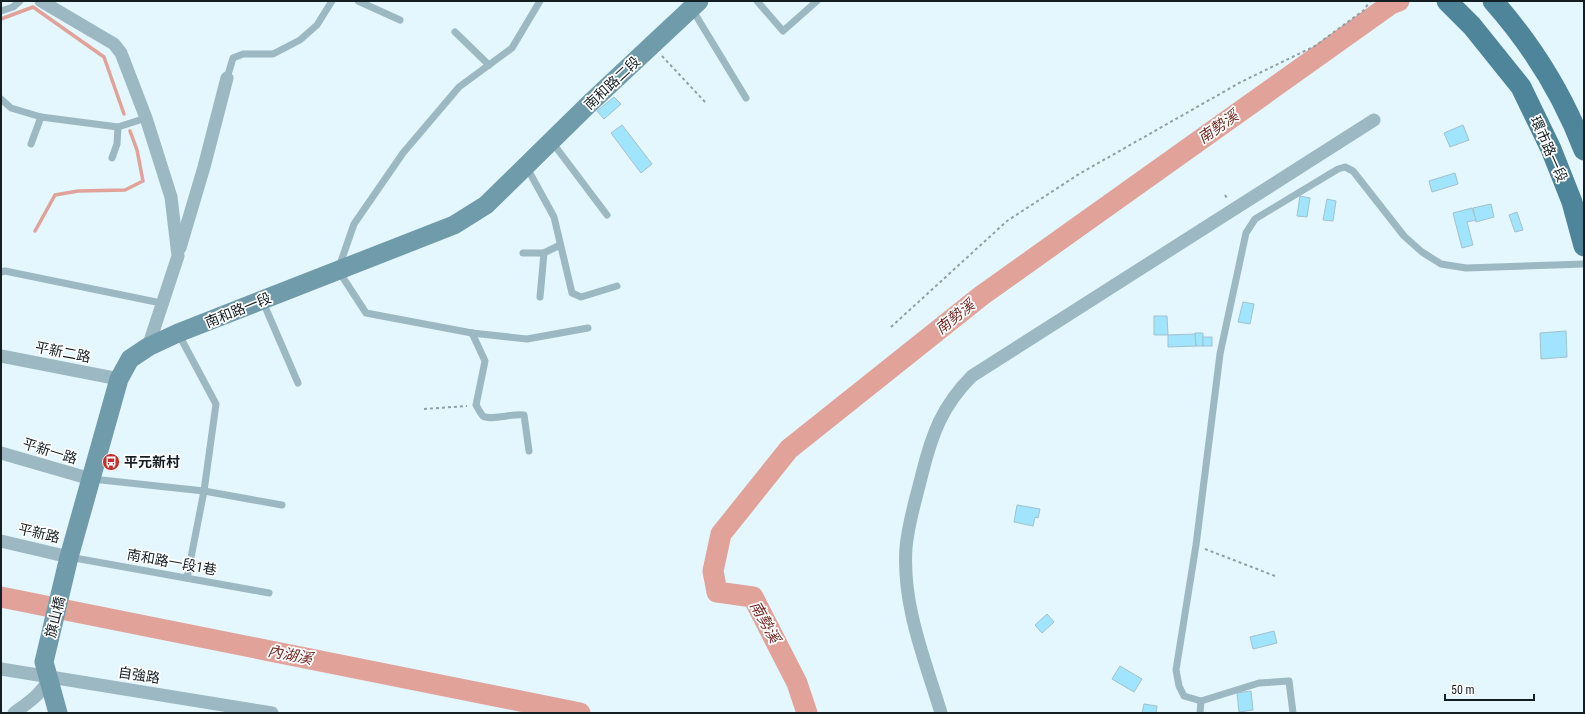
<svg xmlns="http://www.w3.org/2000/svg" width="1585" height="714" font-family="'Roboto Condensed','Noto Sans TC',sans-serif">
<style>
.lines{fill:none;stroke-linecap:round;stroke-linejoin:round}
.stream{stroke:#e1a299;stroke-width:3.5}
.river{stroke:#e1a299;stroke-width:21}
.building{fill:#a0e4fe;stroke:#a3c1cd}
.path{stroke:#909fa6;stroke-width:2;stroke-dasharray:3 3;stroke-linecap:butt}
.service{stroke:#9bb8c3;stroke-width:7}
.minor{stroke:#9bb8c3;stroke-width:13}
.secondary{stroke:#709bab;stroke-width:19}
.primary{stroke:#4f859a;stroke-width:21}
.labels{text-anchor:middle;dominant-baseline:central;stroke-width:3.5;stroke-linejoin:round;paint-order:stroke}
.street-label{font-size:14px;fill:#141f23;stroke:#fff}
.poi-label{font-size:14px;font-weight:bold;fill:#141f23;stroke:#fff;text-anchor:start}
.water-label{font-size:15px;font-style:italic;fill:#752a23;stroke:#fff}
</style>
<rect width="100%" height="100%" fill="#e4f6fe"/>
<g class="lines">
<g class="stream">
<polyline points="1,19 33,7 104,57 124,114"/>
<polyline points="35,231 55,195 78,191 125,190 143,181 137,150 130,131"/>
</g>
<g class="river">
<polyline points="1,597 580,713"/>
<polyline points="807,713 797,683 753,597 717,592 713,571 721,534 789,449 981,296 1391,4 1399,1"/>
</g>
</g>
<g class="building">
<polygon points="614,97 621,104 604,119 597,111"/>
<polygon points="622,125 652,164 641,173 611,133"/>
<polygon points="1463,125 1469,140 1450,147 1444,133"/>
<polygon points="1455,173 1458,184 1432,192 1429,181"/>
<polygon points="1300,196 1310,198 1307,217 1297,216"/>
<polygon points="1327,199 1336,201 1333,221 1323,220"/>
<polygon points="1491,204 1494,217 1476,222 1473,208"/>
<polygon points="1472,208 1476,220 1467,222 1473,245 1462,248 1453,213"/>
<polygon points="1517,212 1523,230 1515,232 1509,215"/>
<polygon points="1243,302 1254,304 1250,324 1238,322"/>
<polygon points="1154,316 1167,316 1168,335 1154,335"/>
<polygon points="1566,331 1567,357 1541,359 1540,333"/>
<polygon points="1195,333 1203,333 1203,346 1196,346"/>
<polygon points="1195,334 1196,346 1168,347 1168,335"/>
<rect x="1203" y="337" width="9" height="9"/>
<polygon points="1017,505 1040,509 1038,518 1035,517 1033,526 1014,522"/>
<polygon points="1047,614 1054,622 1042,633 1035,625"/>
<polygon points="1274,631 1277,643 1253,649 1250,637"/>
<polygon points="1120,666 1142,679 1134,692 1112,679"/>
<polygon points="1251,691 1253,710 1239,712 1237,693"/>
<polygon points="1144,704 1157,706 1156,713 1142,713"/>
</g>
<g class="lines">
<g class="path">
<polyline points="662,56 706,103"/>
<polyline points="1225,195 1228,200"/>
<polyline points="891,327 1007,221 1079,174 1241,82 1315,46 1364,10 1370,1"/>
<polyline points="424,409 467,406"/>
<polyline points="1205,549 1275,576"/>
</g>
<g class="service">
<polyline points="358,1 400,20"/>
<polyline points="540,1 512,48 459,87 403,153 354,224 338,270 366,313 472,333 527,339 588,328"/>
<polyline points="757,1 783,31 817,1"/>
<polyline points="692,9 746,98"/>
<polyline points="1,11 13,7 20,1"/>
<polyline points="455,32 489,65"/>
<polyline points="227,78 233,58 243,54 273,54 300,40 317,25 332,1"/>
<polyline points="1,99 11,108 41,117 118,127 146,118"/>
<polyline points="552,142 607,215"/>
<polyline points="31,144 41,117"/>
<polyline points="112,158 117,144 118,127"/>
<polyline points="526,166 554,217 572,293 581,297 617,286"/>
<polyline points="523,253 544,253"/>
<polyline points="1,272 5,271 161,303"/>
<polyline points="540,297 544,253 560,245"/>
<polyline points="263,302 298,383"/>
<polyline points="178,333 216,404 204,491 187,578"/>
<path d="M472 333 485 361 476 405C478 408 480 413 483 416 489 421 514 413 524 415L529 451"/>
<polyline points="92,479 204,491 282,505"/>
<polyline points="69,557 269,593"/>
<polyline points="1201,701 1259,683 1289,681 1293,713"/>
<polyline points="1200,713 1201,701 1184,696 1179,686 1176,670 1196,545 1220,354 1246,233 1255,219 1338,169 1345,167 1353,171 1404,236 1422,252 1441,264 1466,268 1584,264"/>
</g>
<g class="minor">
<polyline points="41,1 114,44 121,53 146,118 171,197 178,256 148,347"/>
<polyline points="180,248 204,167 227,78"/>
<polyline points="1,356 119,379"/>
<polyline points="1,453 91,479"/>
<polyline points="1,541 69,557"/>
<polyline points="1,669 272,713"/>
<path d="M14 713C26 704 44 693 49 677"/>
<path d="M941 713C925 660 902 605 906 548 908 523 916 499 922 474 932 434 942 406 972 376L1374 120"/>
</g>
<polyline class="secondary" points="58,713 44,662 69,557 119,379 130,359 148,347 178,333 454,225 486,205 588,105 699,1"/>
<g class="primary">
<polyline points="1447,1 1472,26 1521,87 1551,149 1572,202 1584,246"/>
<path d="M1493 1C1532 45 1563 95 1584 150"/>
</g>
</g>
<defs>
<g id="bus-disc" transform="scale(0.9)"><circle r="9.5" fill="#be3029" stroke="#fff"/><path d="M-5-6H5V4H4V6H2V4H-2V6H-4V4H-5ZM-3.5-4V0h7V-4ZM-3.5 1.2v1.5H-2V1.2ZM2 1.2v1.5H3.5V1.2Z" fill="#fff"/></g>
</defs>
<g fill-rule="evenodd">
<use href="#bus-disc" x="111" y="462"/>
</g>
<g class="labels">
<g class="street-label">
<text transform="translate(612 83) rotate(-43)">南和路二段</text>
<text transform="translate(1549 149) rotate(66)">環市路一段</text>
<text transform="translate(238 310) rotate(-22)">南和路一段</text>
<text transform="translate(63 352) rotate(11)">平新二路</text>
<text transform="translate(50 451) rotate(17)">平新一路</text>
<text transform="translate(39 533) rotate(13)">平新路</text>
<text transform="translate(172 562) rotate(10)">南和路一段1巷</text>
<text transform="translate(55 617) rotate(-76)">旗山橋</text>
<text transform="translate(139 675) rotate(9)">自強路</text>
</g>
<g class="poi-label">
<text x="124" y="462">平元新村</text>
</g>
<g class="water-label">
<text transform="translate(1218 127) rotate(-35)">南勢溪</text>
<text transform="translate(955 317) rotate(-39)">南勢溪</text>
<text transform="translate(765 622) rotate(61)">南勢溪</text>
<text transform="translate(290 655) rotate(11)">內湖溪</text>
</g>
</g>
<rect width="1585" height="714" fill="none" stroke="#141f23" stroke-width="4"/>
<path d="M1445 694v6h89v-6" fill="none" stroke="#141f23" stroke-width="2"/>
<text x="1451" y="694" font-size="12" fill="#141f23" stroke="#ffffff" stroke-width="3" paint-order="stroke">50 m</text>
</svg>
